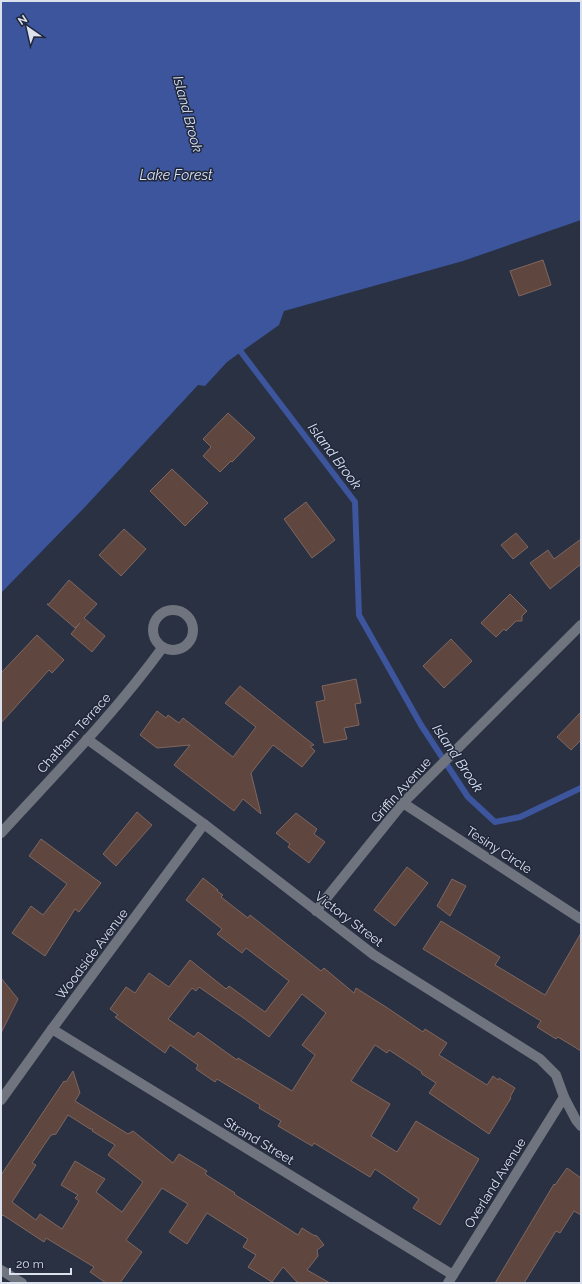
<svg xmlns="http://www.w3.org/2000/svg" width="582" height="1284" font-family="Raleway,sans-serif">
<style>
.water{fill:#3c559c}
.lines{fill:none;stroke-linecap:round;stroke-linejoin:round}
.stream{stroke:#3c559c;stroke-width:6}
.building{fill:#5f4740;stroke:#80665f;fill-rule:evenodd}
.minor{stroke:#70747e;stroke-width:10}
.labels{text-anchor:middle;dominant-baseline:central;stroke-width:3;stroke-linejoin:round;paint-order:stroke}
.street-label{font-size:13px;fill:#dce1ee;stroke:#202739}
.water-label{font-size:14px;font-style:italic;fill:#dbe4f9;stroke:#202739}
</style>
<rect width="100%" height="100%" fill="#293143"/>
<polygon class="water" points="1,1 581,1 581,220 463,261 284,311 279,325 227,362 205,386 198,385 84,508 1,593"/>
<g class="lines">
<polyline class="stream" points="239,344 241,352 355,502 359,615 421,725 468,797 495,822 520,817 581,788"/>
</g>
<g class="building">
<polygon points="543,260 551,285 519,296 510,271"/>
<polygon points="228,413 255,438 232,462 231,461 220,472 203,456 211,447 203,439"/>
<polygon points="172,469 208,503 185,526 150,491"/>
<polygon points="306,502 335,540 312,558 284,519"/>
<polygon points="124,529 146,549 121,576 99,555"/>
<polygon points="516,533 528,547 513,559 501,545"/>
<polygon points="581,539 581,564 550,589 530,563 548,550 554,559"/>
<polygon points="69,580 97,604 84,618 105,636 92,652 71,634 80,623 75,628 47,604 49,604"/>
<polygon points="510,594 527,611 522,616 522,621 516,621 506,631 504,629 496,637 481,623"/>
<polygon points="37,635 64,660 52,673 49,670 1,723 1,673"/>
<polygon points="451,639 472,661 444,688 423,666"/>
<polygon points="356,679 361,703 355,704 359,725 344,728 347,739 324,743 316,702 325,700 322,686"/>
<polygon points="240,686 314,745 310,746 315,751 302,767 273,745 251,773 261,814 243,799 234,811 174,765 190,745 157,748 140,735 157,711 166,718 168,715 179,723 183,718 233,757 256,727 225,703"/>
<polygon points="581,712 581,740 571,750 557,737"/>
<polygon points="137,812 152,825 116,866 103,854"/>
<polygon points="296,813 317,829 314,834 325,842 309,863 288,847 290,844 276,833"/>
<polygon points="41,839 101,883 79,912 75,909 45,956 12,933 31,906 43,915 67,884 29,856"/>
<polygon points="407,867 428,883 395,926 374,910"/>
<path d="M203 878 218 890 217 891 223 895 221 897 248 918 250 915 321 971 324 968 354 993 356 988 386 1007 423 1032 425 1029 447 1043 439 1055 487 1085 493 1076 498 1080 499 1078 515 1088 510 1097 511 1098 489 1134 429 1093 436 1083 422 1074 421 1071 389 1050 387 1053 375 1045 351 1081 390 1104 371 1136 397 1152 416 1121 479 1159 440 1225 413 1208 419 1199 375 1169 370 1177 314 1143 312 1146 278 1126 281 1121 259 1108 260 1105 217 1079 215 1082 196 1069 198 1065 170 1045 165 1053 115 1017 118 1015 110 1009 126 987 135 993 149 973 169 987 190 960 226 989 229 986 265 1012 289 981 246 948 242 953 217 934 222 929 186 900ZM199 987 245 1019 269 1037 302 994 326 1013 302 1045 315 1055 292 1091 238 1058 237 1060 198 1032 194 1037 168 1019 192 988 196 991Z"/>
<polygon points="452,879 466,886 450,916 437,906"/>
<polygon points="441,921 500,957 495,965 545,995 581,933 581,1051 558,1037 556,1039 537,1027 541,1021 423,949"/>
<polygon points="1,978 18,999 1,1033"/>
<path d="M73 1071 80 1093 75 1101 128 1134 133 1131 173 1163 179 1154 207 1171 205 1174 235 1193 234 1194 298 1235 302 1228 313 1235 317 1236 324 1245 317 1250 318 1256 307 1270 330 1283H298L283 1267 272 1282 248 1267 256 1255 243 1247 248 1239 207 1213 187 1244 169 1232 188 1204 162 1188 126 1240 142 1252 120 1283H106L90 1272 94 1267 46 1238 44 1242 3 1215 1 1217V1175L64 1081 66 1082ZM68 1115 90 1129H93L92 1131 115 1145 108 1155 143 1182 122 1212 96 1192 105 1179 75 1161 61 1185 78 1195 75 1198 79 1201 62 1229 40 1214 36 1220 12 1202 36 1165 32 1163 51 1135 56 1134Z"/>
<polygon points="567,1168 581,1178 581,1215 574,1211 560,1233 556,1231 524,1283 495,1283 554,1184 555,1185"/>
</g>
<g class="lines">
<g class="minor">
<circle cx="173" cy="630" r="20"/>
<polyline points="87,739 204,824 374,955 540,1059 556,1075 564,1097 576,1120 581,1126"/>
<polyline points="403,803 581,919"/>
<path d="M1 833C57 772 115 713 163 647"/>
<polyline points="316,911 403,803 581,625"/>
<polyline points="52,1029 453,1275"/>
<polyline points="1,1100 52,1029 204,824"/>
<polyline points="1,1270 22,1283"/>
<polyline points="448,1283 564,1097"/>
</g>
</g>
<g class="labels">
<g class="street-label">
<text transform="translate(74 733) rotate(-48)">Chatham Terrace</text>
<text transform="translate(401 790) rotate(-48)">Griffin Avenue</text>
<text transform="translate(499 850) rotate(33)">Tesiny Circle</text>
<text transform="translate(349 919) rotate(37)">Victory Street</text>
<text transform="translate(92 954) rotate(-53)">Woodside Avenue</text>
<text transform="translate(259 1141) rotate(31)">Strand Street</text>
<text transform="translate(495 1183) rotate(-58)">Overland Avenue</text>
</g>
<g class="water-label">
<text transform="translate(188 114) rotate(75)">Island Brook</text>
<text x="176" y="175">Lake Forest</text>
<text transform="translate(335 456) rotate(53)">Island Brook</text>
<text transform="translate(458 758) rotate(56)">Island Brook</text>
</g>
</g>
<rect width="582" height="1284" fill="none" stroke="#dce1ee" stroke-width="4"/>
<g transform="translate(28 28) rotate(326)" stroke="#202739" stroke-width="3" paint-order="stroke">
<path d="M0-3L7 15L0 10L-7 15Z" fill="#dce1ee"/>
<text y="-6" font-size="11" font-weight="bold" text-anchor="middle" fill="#dce1ee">N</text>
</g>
<path d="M10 1268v6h61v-6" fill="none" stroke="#dce1ee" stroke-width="2"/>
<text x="16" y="1268" font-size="12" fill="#dce1ee" stroke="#202739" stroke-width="3" paint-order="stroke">20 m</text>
</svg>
